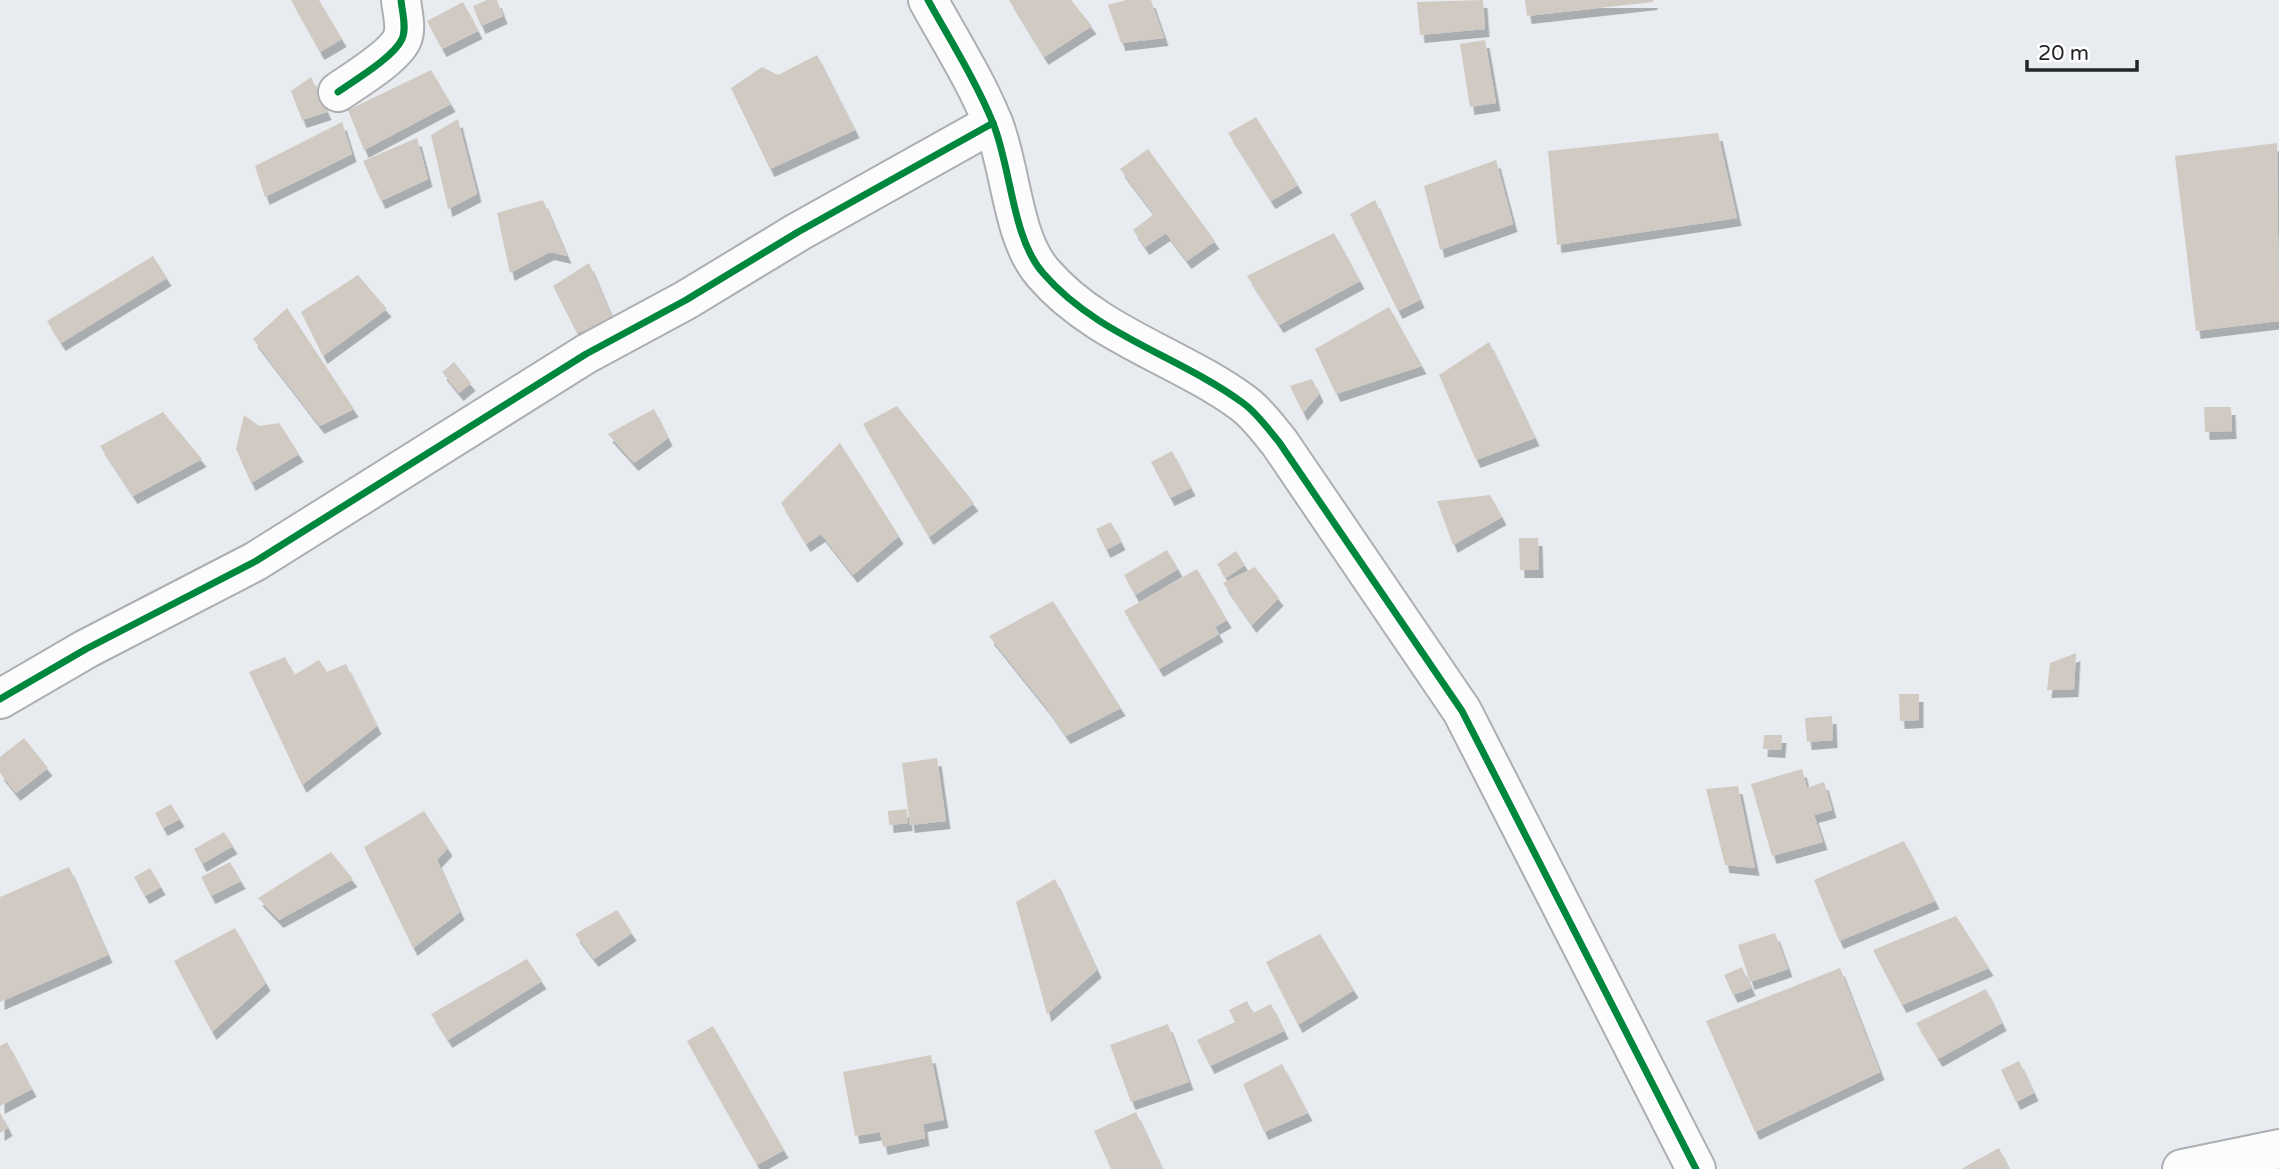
<svg xmlns="http://www.w3.org/2000/svg" width="2279" height="1169" font-family="'Varela Round',sans-serif">
<style>
.building{fill:#d1cac2;filter:url(#shadow)}
.lines{fill:none;stroke-linecap:round;stroke-linejoin:round}
.minor-casing{stroke:#acafb2;stroke-width:42}
.minor{stroke:#fcfcfd;stroke-width:38}
.cycleway-casing{stroke:#fff;stroke-width:11}
.cycleway{stroke:#00873e;stroke-width:7}
</style>
<defs>
<filter id="shadow"><feDropShadow dx="4.5" dy="8" stdDeviation="0" flood-color="#0004"/></filter>
</defs>
<rect width="100%" height="100%" fill="#e8ecf0"/>
<g class="building">
<polygon points="291,0 319,0 342,39 320,52"/>
<polygon points="487,0 497,0 503,16 481,26 473,6"/>
<polygon points="1009,0 1071,0 1092,26 1044,57"/>
<polygon points="1126,0 1151,0 1164,38 1121,43 1108,5"/>
<polygon points="1483,0 1485,29 1420,35 1417,2"/>
<polygon points="1525,0 1653,0 1653,2 1527,16"/>
<polygon points="463,2 478,31 442,49 427,21"/>
<polygon points="1485,40 1496,103 1470,107 1460,44"/>
<polygon points="817,55 855,130 770,169 731,88 762,67 778,75"/>
<polygon points="431,70 451,104 364,150 348,110"/>
<polygon points="311,77 327,112 302,120 291,91"/>
<polygon points="1256,117 1298,185 1271,201 1228,133"/>
<polygon points="458,119 477,194 448,209 431,135"/>
<polygon points="342,122 352,154 265,197 255,166"/>
<polygon points="1718,133 1737,218 1557,245 1548,151"/>
<polygon points="417,138 428,179 381,201 363,161"/>
<polygon points="2277,143 2279,321 2196,331 2175,156"/>
<polygon points="1148,149 1215,241 1187,261 1166,233 1145,247 1133,230 1154,214 1120,169"/>
<polygon points="1496,160 1513,224 1440,250 1424,186"/>
<polygon points="543,200 567,256 550,252 510,273 497,213"/>
<polygon points="1375,200 1420,300 1398,311 1350,214"/>
<polygon points="1334,233 1360,281 1279,325 1247,276"/>
<polygon points="153,256 167,278 61,343 47,321"/>
<polygon points="589,263 613,320 577,333 553,286"/>
<polygon points="358,275 387,309 323,356 301,312"/>
<polygon points="1389,307 1422,366 1336,394 1315,349"/>
<polygon points="287,308 354,409 320,426 253,339"/>
<polygon points="1489,342 1535,438 1476,460 1439,375"/>
<polygon points="454,362 471,383 459,393 442,372"/>
<polygon points="1312,379 1319,394 1303,413 1290,386"/>
<polygon points="897,406 974,503 929,537 863,424"/>
<polygon points="2204,407 2231,407 2232,431 2205,432"/>
<polygon points="654,409 668,438 634,463 608,434"/>
<polygon points="163,412 202,459 133,496 100,446"/>
<polygon points="244,415 259,426 279,423 299,454 251,483 236,449"/>
<polygon points="840,443 899,536 853,575 821,534 806,544 781,503"/>
<polygon points="1172,451 1191,488 1170,498 1151,462"/>
<polygon points="1490,495 1502,517 1453,545 1437,501"/>
<polygon points="1111,522 1121,542 1106,550 1096,529"/>
<polygon points="1519,538 1538,538 1539,570 1520,570"/>
<polygon points="1167,550 1178,569 1135,595 1124,575"/>
<polygon points="1236,551 1245,565 1226,578 1217,564"/>
<polygon points="1255,567 1279,598 1252,625 1223,583"/>
<polygon points="1197,569 1227,620 1215,627 1219,634 1159,669 1124,611"/>
<polygon points="1053,601 1121,708 1066,736 1046,707 989,636"/>
<polygon points="2076,653 2074,689 2047,690 2050,663"/>
<polygon points="285,657 294,675 319,660 327,672 346,664 377,726 302,785 249,672"/>
<polygon points="1899,694 1919,694 1919,720 1900,721"/>
<polygon points="1832,716 1833,740 1807,742 1805,718"/>
<polygon points="1764,735 1782,735 1781,750 1763,749"/>
<polygon points="24,738 48,768 16,793 0,773 0,757"/>
<polygon points="937,758 946,821 910,825 902,763"/>
<polygon points="1802,769 1807,788 1824,782 1832,810 1814,815 1823,842 1772,856 1751,784"/>
<polygon points="1738,786 1755,868 1725,865 1706,789"/>
<polygon points="171,804 180,819 163,828 155,813"/>
<polygon points="907,809 908,823 889,825 888,811"/>
<polygon points="424,811 448,848 437,860 460,912 413,948 364,847"/>
<polygon points="224,832 233,846 202,864 194,849"/>
<polygon points="1904,841 1935,901 1839,941 1814,880"/>
<polygon points="331,852 353,879 279,920 258,898"/>
<polygon points="230,862 241,881 211,896 201,877"/>
<polygon points="69,867 108,955 0,1002 0,897"/>
<polygon points="150,868 161,887 145,896 134,877"/>
<polygon points="1055,879 1097,970 1047,1014 1016,902"/>
<polygon points="617,910 632,933 594,959 575,934"/>
<polygon points="1956,916 1989,968 1902,1005 1873,950"/>
<polygon points="235,928 266,983 212,1032 174,961"/>
<polygon points="1775,933 1788,969 1750,982 1738,945"/>
<polygon points="1320,934 1354,990 1298,1025 1266,962"/>
<polygon points="527,959 542,981 448,1040 431,1014"/>
<polygon points="1742,967 1751,988 1733,995 1724,975"/>
<polygon points="1840,968 1880,1072 1755,1132 1706,1021"/>
<polygon points="1986,989 2002,1023 1938,1059 1916,1023"/>
<polygon points="1247,1001 1253,1013 1271,1004 1284,1031 1210,1066 1197,1040 1235,1022 1229,1010"/>
<polygon points="1168,1024 1189,1082 1131,1102 1110,1045"/>
<polygon points="713,1026 784,1150 757,1165 687,1041"/>
<polygon points="7,1042 32,1089 0,1106 0,1046"/>
<polygon points="931,1055 944,1120 923,1124 925,1138 883,1147 880,1132 855,1136 843,1072"/>
<polygon points="2019,1061 2034,1093 2016,1102 2001,1070"/>
<polygon points="1282,1064 1308,1113 1264,1132 1243,1084"/>
<polygon points="0,1112 8,1128 0,1133"/>
<polygon points="1136,1112 1162,1169 1111,1169 1094,1131"/>
<polygon points="1999,1148 2009,1169 1961,1169"/>
</g>
<g class="lines">
<g class="minor-casing">
<g id="minor">
<path d="M928 0C950 40 976 81 993 123 1011 167 1012 238 1043 273 1096 335 1179 356 1243 403 1257 413 1268 429 1279 442L1462 711 1696 1169"/>
<path d="M338 92C355 80 394 57 402 39 407 28 402 11 401 0"/>
<polyline points="0,699 86,649 256,561 586,354 686,300 798,232 993,123"/>
<polyline points="2182,1169 2279,1149"/>
</g>
</g>
<use href="#minor" class="minor"/>
<g class="cycleway-casing">
<g id="cycleway">
<path d="M928 0C950 40 976 81 993 123 1011 167 1012 238 1043 273 1096 335 1179 356 1243 403 1257 413 1268 429 1279 442L1462 711 1696 1169"/>
<path d="M338 92C355 80 394 57 402 39 407 28 402 11 401 0"/>
<polyline points="0,699 86,649 256,561 586,354 686,300 798,232 993,123"/>
</g>
</g>
<use href="#cycleway" class="cycleway"/>
</g>
<path d="M2027 60v10h110v-10" fill="none" stroke="#222427" stroke-width="3.5"/>
<text x="2038" y="60" font-size="21" fill="#222427" stroke="#ffffff" stroke-width="5" paint-order="stroke">20 m</text>
</svg>
